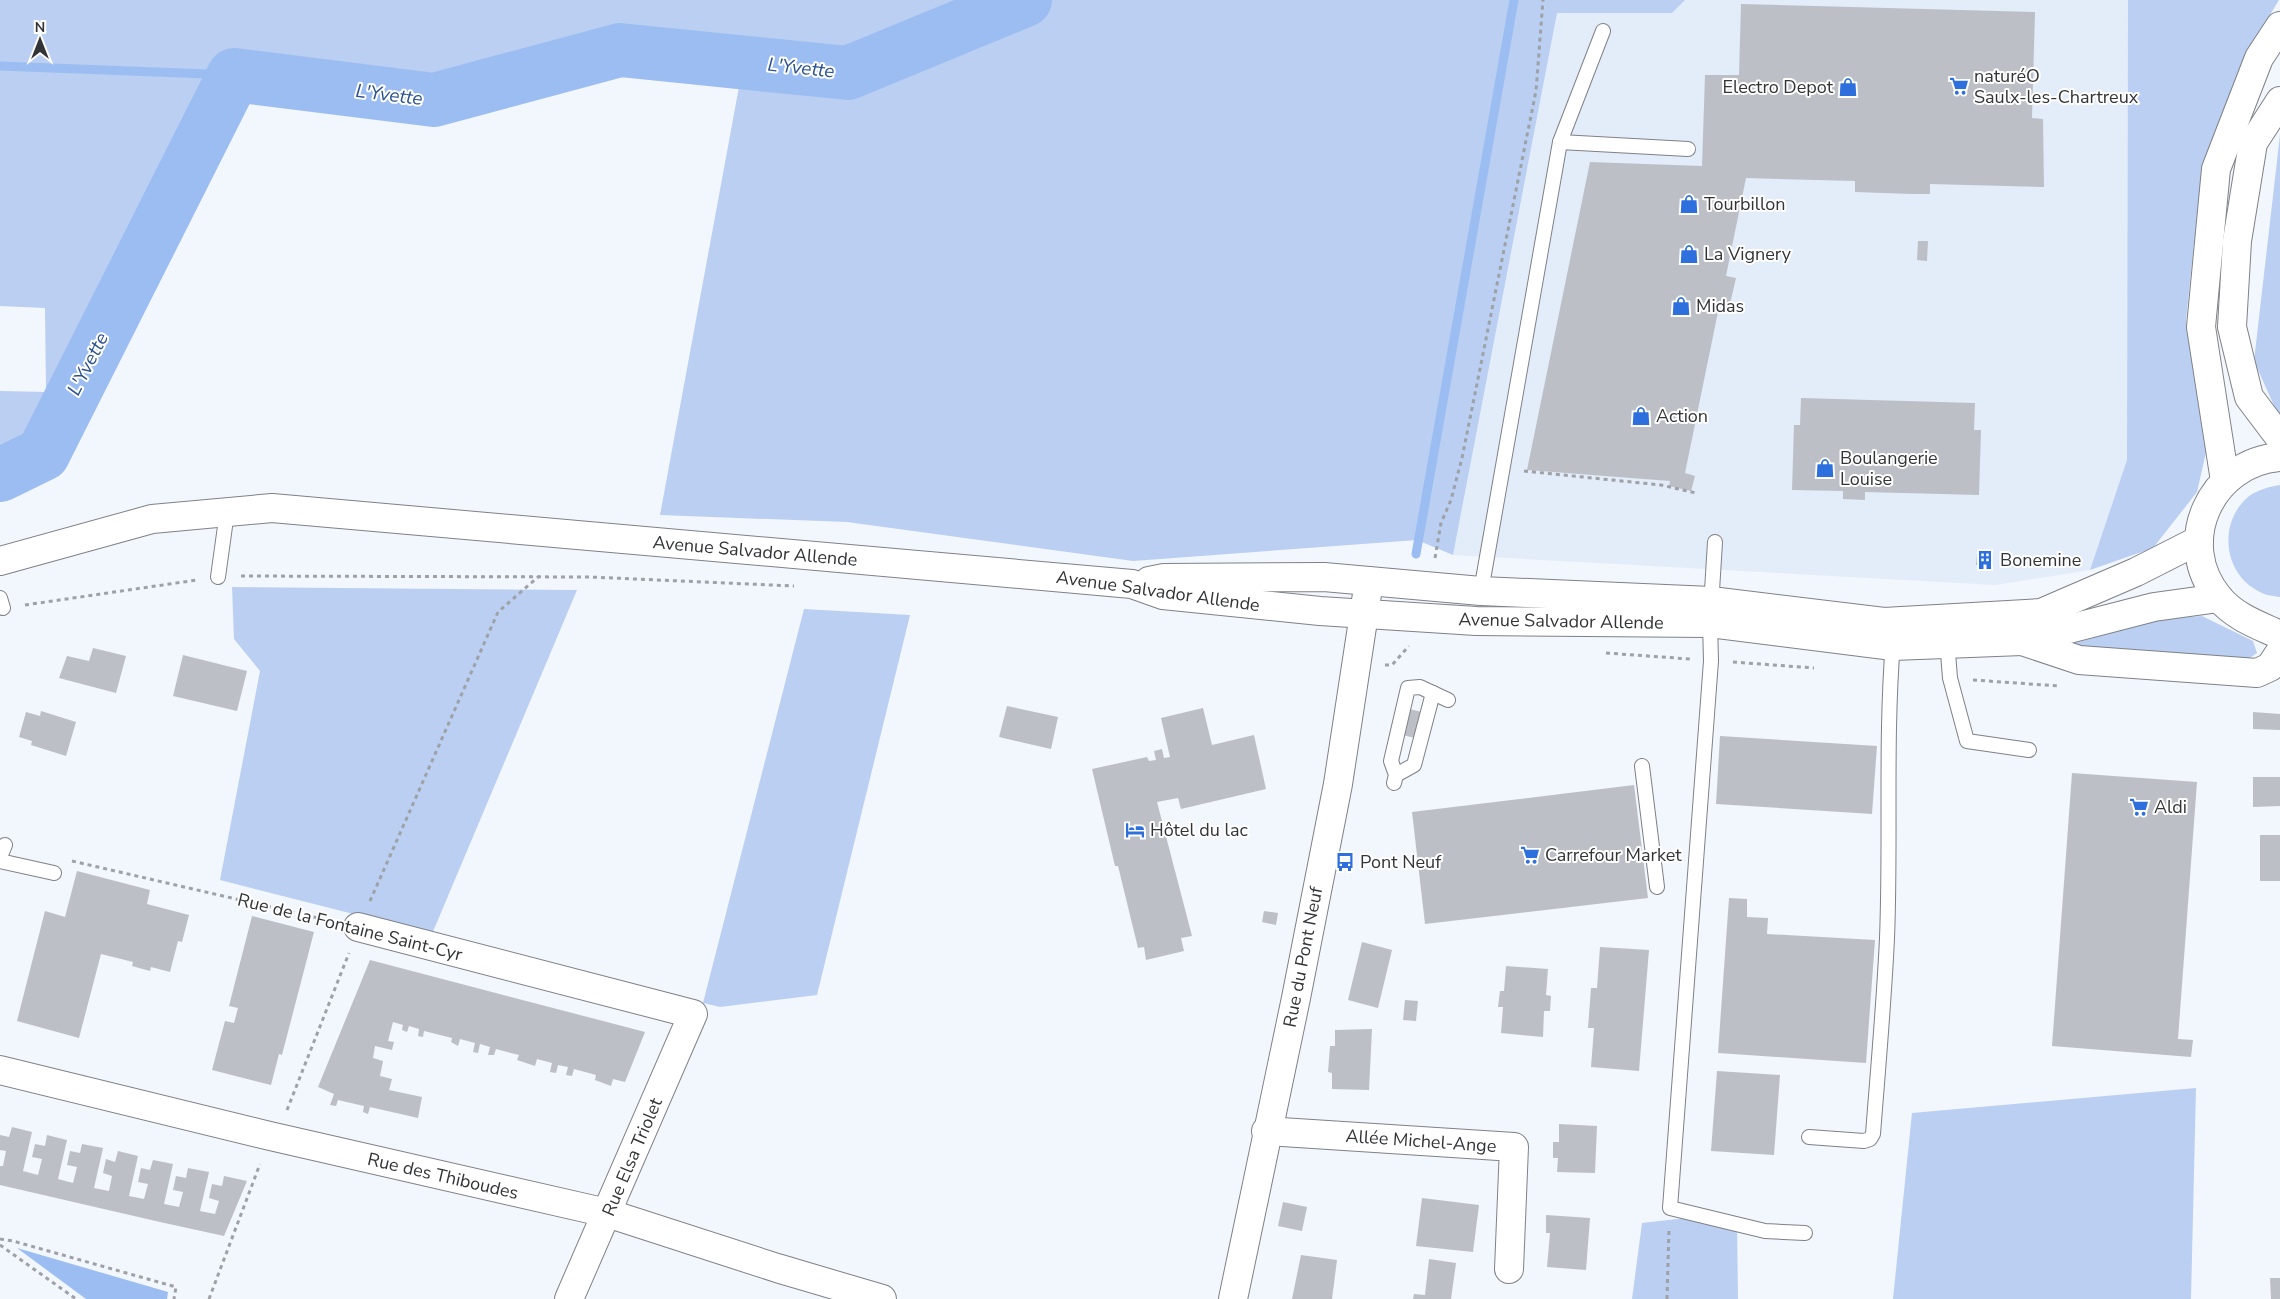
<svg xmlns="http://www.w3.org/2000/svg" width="2280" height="1299" font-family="'Nunito Sans',sans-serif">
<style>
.built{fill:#e3ecf9}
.green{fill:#bacff1}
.water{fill:#9cbdf2}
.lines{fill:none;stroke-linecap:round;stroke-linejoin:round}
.stream{stroke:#9cbdf2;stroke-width:9}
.river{stroke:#9cbdf2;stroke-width:54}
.building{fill:#bcc0c6}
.service-casing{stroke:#7e8187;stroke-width:16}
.minor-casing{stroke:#7e8187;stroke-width:30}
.secondary-casing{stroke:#7e8187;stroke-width:30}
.trunk-casing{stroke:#7e8187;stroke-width:30}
.path{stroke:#9ea1a6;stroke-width:3;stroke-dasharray:4 4;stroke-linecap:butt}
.service{stroke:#fff;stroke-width:14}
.minor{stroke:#fff;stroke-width:28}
.secondary{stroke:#fff;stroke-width:28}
.trunk{stroke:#fff;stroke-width:28}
.labels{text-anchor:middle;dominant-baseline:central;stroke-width:4;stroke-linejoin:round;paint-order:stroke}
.poi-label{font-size:18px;fill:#333437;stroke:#fff;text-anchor:start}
.street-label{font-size:18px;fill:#333437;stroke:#fff}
.water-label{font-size:19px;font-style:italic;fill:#2a5191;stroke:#fff}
</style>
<rect width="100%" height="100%" fill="#f2f6fd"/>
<polygon class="built" points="1685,0 2128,0 2127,460 2090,570 1995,585 1453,555 1557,12 1672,13"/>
<g class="green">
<polygon points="0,0 1685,0 1672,13 1557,13 1453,555 1417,540 1133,561 847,522 660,515 741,76 625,62 438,115 243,88 171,243 119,329 71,419 0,481 0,391 46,392 45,308 0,306"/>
<polygon points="2128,0 2279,0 2250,48 2201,176 2186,320 2207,448 2197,492 2153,548 2090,570 2127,460"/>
<polygon points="2280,135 2280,419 2254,361"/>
<path d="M2280 485V597H2279C2273 596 2265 595 2260 592 2224 575 2217 524 2248 497 2257 490 2268 487 2280 485Z"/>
<polygon points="232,587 577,590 432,934 220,880 260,671 234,639"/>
<polygon points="804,609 910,615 817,995 720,1007 703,1003"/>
<polygon points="2202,616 2253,641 2257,653 2239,665 2098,655 2068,645 2161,619"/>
<polygon points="2196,1088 2191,1299 1893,1299 1912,1113"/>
<polygon points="1695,1217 1737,1225 1738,1299 1632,1299 1642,1223"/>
</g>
<polygon class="water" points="17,1248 168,1292 167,1299 86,1299"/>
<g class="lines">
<g class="stream">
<polyline points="0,66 234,75"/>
<polyline points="1416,554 1514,0"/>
</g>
<polyline class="river" points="0,475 43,454 234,75 434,100 620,50 848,73 1025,0"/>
</g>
<g class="building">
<polygon points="1741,4 2035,12 2032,118 2043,119 2044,187 1930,184 1930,194 1912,194 1855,192 1855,181 1746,178 1726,276 1736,278 1730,304 1720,302 1685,473 1695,476 1691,491 1669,486 1670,481 1527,470 1590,162 1702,166 1705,75 1739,75"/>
<polygon points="1918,241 1928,241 1927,261 1917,260"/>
<polygon points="1801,398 1975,403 1974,430 1981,430 1979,495 1865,492 1865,500 1843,499 1843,491 1792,490 1794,425 1800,425"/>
<polygon points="1977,554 1993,554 1993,565 1976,565"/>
<polygon points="93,648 126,656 116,693 59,678 67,656 89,661"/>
<polygon points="183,655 247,671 237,711 173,696"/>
<polygon points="1007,706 1058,717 1051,749 999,737"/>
<polygon points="1397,706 1426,713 1419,739 1390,732"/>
<polygon points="1203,708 1212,745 1254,735 1266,789 1181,809 1178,798 1157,802 1192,936 1181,938 1184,951 1146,960 1144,947 1138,948 1118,866 1115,866 1092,769 1147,757 1149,761 1156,760 1154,751 1162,749 1164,758 1170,757 1161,718"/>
<polygon points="41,711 76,722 66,756 31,745 32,741 19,737 26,712 40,716"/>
<polygon points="2253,712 2280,714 2280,730 2253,729"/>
<polygon points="1720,736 1877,746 1872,814 1716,804"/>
<polygon points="2072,773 2197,782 2178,1039 2193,1040 2191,1057 2052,1046"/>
<polygon points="2253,777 2280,777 2280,806 2253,807"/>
<polygon points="1634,785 1648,898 1425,924 1412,812"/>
<rect x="2260" y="835" width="20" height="46"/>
<polygon points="77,871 150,890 147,904 189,915 182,942 178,941 170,972 151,967 150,971 132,966 133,962 101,954 79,1038 17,1021 45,911 65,917"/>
<polygon points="1729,898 1747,899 1747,917 1768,918 1767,934 1875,940 1866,1063 1718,1053"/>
<polygon points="1264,911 1278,913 1276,925 1262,922"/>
<polygon points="252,916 314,932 282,1055 279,1054 271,1085 212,1070 225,1021 234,1023 238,1008 229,1006"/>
<polygon points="1362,942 1392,950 1378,1008 1348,1000"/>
<polygon points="1600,947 1649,950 1639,1071 1591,1067 1594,1028 1588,1028 1591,988 1597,988"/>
<polygon points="370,960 645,1032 625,1082 613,1079 611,1086 595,1080 596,1075 574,1069 572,1076 566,1075 568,1067 558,1065 556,1073 550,1072 552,1063 537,1059 535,1066 517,1060 519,1055 496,1049 494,1055 488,1055 490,1047 480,1044 478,1053 473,1052 475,1043 460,1039 458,1046 451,1042 452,1038 424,1031 423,1037 418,1036 419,1029 409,1026 407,1032 402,1030 403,1025 393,1022 388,1041 394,1042 392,1050 375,1046 373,1058 383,1061 380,1076 392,1079 389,1090 422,1097 418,1118 370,1107 368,1114 363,1112 364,1106 338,1100 336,1106 330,1105 334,1094 318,1087"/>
<polygon points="1506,966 1548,969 1546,995 1551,996 1550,1011 1544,1011 1543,1037 1501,1033 1503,1007 1498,1007 1500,991 1504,991"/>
<polygon points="1405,1000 1418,1001 1416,1021 1403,1020"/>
<polygon points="1372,1029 1369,1090 1332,1089 1332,1073 1328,1072 1330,1046 1335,1046 1335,1030"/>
<polygon points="1717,1071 1780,1075 1774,1155 1711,1151"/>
<polygon points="1559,1124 1597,1126 1595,1173 1557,1172 1558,1158 1553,1158 1553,1142 1559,1142"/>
<polygon points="12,1127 32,1132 23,1171 38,1175 42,1159 32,1157 35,1144 45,1146 47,1135 67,1140 58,1179 73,1183 77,1167 67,1165 70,1151 80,1153 82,1144 103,1148 94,1188 109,1191 112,1176 103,1173 106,1159 115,1162 118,1151 138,1156 129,1196 144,1199 148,1184 138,1182 141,1168 150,1170 153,1160 173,1164 164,1204 179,1207 183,1192 173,1190 176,1176 186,1178 188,1168 209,1172 200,1211 215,1214 219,1201 209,1198 212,1184 222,1186 224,1176 247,1181 224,1236 160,1222 0,1185 0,1166 3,1166 6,1151 0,1150 0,1135 9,1137"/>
<polygon points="1422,1198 1479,1205 1473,1252 1416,1246"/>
<polygon points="1283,1202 1307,1207 1302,1231 1278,1226"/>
<polygon points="1546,1215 1590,1218 1586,1270 1547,1267 1550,1233 1546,1233"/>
<polygon points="1301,1255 1337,1260 1332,1299 1292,1299"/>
<polygon points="1429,1259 1456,1263 1451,1299 1413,1299 1414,1294 1425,1295"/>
<polygon points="2270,1278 2280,1278 2280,1299 2271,1299"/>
</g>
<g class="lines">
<g class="service-casing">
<g id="service">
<polyline points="1560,142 1688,149"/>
<polyline points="1715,542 1710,623 1711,661 1670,1208 1765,1231 1805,1233"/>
<polyline points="218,577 227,512"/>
<polyline points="1481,591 1560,142 1603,31"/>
<polyline points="0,598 3,608"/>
<polyline points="1947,641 1950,678 1967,741 2029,750"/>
<polyline points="1642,766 1657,887"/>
<polyline points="1396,775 1414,765 1433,693"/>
<polyline points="1394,783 1396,775 1391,761 1408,688 1420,687 1448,700"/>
<polyline points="0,857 5,845"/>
<polyline points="0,861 54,873"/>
<path d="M1809 1137 1864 1141 1870 1139 1873 1134C1878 1069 1884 1003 1887 938 1891 839 1885 741 1893 642"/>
</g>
</g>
<g class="minor-casing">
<g id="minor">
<polyline points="2022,641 2079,660 2257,673 2270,667 2280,652"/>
<polyline points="358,927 693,1014 569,1299"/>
<polyline points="0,1070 270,1136 607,1213 777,1268 882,1299"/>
<polyline points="1266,1131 1514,1147 1509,1269"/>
<polyline points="1233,1299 1296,998 1338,784 1369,581"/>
</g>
</g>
<g class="secondary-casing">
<g id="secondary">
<path d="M2280 457C2211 462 2173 543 2219 598 2235 617 2258 625 2280 635"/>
<polyline points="0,561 152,519 272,508 1132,584 1163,595 1320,611 1476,621 1710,623 1893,646 2022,641 2154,607 2219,598"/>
<polyline points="1149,581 1164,578 1324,577 1481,591 1711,601 1884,622 2041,613 2136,572 2199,540"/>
</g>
</g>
<g class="trunk-casing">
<g id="trunk">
<polyline points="2280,101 2253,143 2237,241 2232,327 2249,397 2280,438"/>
<polyline points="2225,481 2201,327 2216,169 2259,58 2280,26"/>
</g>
</g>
<g class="path">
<polyline points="1524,471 1661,485 1696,493"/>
<polyline points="1435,558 1441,523 1451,500 1462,458 1536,91 1543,0"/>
<polyline points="241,576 590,577 794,586"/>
<polyline points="25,605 197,580"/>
<polyline points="1606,653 1690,659"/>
<polyline points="1733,662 1814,668"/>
<polyline points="1385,665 1392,665 1409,646"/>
<polyline points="1973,680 2059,686"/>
<polyline points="72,861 331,921"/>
<polyline points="370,901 498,612 538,577"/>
<polyline points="287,1110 349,953"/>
<polyline points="0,1239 13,1241 176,1287 174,1299"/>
<polyline points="0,1245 76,1299"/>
<polyline points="209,1299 260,1164"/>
<polyline points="1667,1299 1669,1229"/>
</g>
<use href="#service" class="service"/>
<use href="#minor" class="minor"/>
<use href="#secondary" class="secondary"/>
<use href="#trunk" class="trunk"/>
</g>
<defs>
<g id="supermarket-bare" transform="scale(1.5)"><path d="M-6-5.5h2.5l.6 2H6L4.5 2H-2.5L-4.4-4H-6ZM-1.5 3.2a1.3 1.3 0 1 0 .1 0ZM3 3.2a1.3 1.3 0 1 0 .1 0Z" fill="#2d70dd" stroke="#fff" stroke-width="2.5" paint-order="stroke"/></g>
<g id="shop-bare" transform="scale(1.5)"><path d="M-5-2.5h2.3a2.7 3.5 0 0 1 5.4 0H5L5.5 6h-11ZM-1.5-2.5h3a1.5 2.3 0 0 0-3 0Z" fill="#2d70dd" stroke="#fff" stroke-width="2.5" paint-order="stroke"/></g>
<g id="building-bare" transform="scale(1.5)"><path d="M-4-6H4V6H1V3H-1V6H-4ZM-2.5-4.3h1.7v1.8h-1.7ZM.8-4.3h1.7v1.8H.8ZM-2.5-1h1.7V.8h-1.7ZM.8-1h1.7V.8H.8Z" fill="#2d70dd" stroke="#fff" stroke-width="2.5" paint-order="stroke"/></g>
<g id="hotel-bare" transform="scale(1.5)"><path d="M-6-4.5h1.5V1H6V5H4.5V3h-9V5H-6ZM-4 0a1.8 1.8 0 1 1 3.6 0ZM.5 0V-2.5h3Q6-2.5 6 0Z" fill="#2d70dd" stroke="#fff" stroke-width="2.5" paint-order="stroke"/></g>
<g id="bus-bare" transform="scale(1.5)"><path d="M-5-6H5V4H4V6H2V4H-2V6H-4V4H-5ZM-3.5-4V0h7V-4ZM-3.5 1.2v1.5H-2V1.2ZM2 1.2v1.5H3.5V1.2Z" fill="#2d70dd" stroke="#fff" stroke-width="2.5" paint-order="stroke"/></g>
</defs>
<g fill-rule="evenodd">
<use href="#supermarket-bare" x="1959" y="86"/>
<use href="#shop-bare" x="1848" y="87"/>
<use href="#shop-bare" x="1689" y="204"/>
<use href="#shop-bare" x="1689" y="254"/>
<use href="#shop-bare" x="1681" y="306"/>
<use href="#shop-bare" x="1641" y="416"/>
<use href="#shop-bare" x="1825" y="468"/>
<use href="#building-bare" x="1985" y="560"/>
<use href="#supermarket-bare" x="2139" y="807"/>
<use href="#hotel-bare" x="1135" y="830"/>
<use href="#supermarket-bare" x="1530" y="855"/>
<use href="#bus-bare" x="1345" y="862"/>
</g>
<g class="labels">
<g class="poi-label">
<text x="1974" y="76">naturéO<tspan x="1974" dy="21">Saulx-les-Chartreux</tspan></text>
<text x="1833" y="87" text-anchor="end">Electro Depot</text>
<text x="1704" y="204">Tourbillon</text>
<text x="1704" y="254">La Vignery</text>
<text x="1696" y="306">Midas</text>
<text x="1656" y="416">Action</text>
<text x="1840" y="458">Boulangerie<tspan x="1840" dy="21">Louise</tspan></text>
<text x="2000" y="560">Bonemine</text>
<text x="2154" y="807">Aldi</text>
<text x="1150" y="830">Hôtel du lac</text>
<text x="1545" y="855">Carrefour Market</text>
<text x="1360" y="862">Pont Neuf</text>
</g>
<g class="street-label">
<text transform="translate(755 551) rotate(5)">Avenue Salvador Allende</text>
<text transform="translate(1158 591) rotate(8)">Avenue Salvador Allende</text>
<text transform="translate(1561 621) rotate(1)">Avenue Salvador Allende</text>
<text transform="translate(350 927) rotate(14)">Rue de la Fontaine Saint-Cyr</text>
<text transform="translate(1303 957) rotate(-79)">Rue du Pont Neuf</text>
<text transform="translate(1421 1141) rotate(4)">Allée Michel-Ange</text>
<text transform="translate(632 1157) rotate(-67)">Rue Elsa Triolet</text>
<text transform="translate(443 1176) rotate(13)">Rue des Thiboudes</text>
</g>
<g class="water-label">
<text transform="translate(801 68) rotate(6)">L'Yvette</text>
<text transform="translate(389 95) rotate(7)">L'Yvette</text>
<text transform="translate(88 364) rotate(-63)">L'Yvette</text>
</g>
</g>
<g transform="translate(40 40)" stroke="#ffffff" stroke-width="4" paint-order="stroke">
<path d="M0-4L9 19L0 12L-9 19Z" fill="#333437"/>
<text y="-8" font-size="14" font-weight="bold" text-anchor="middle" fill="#333437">N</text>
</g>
</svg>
